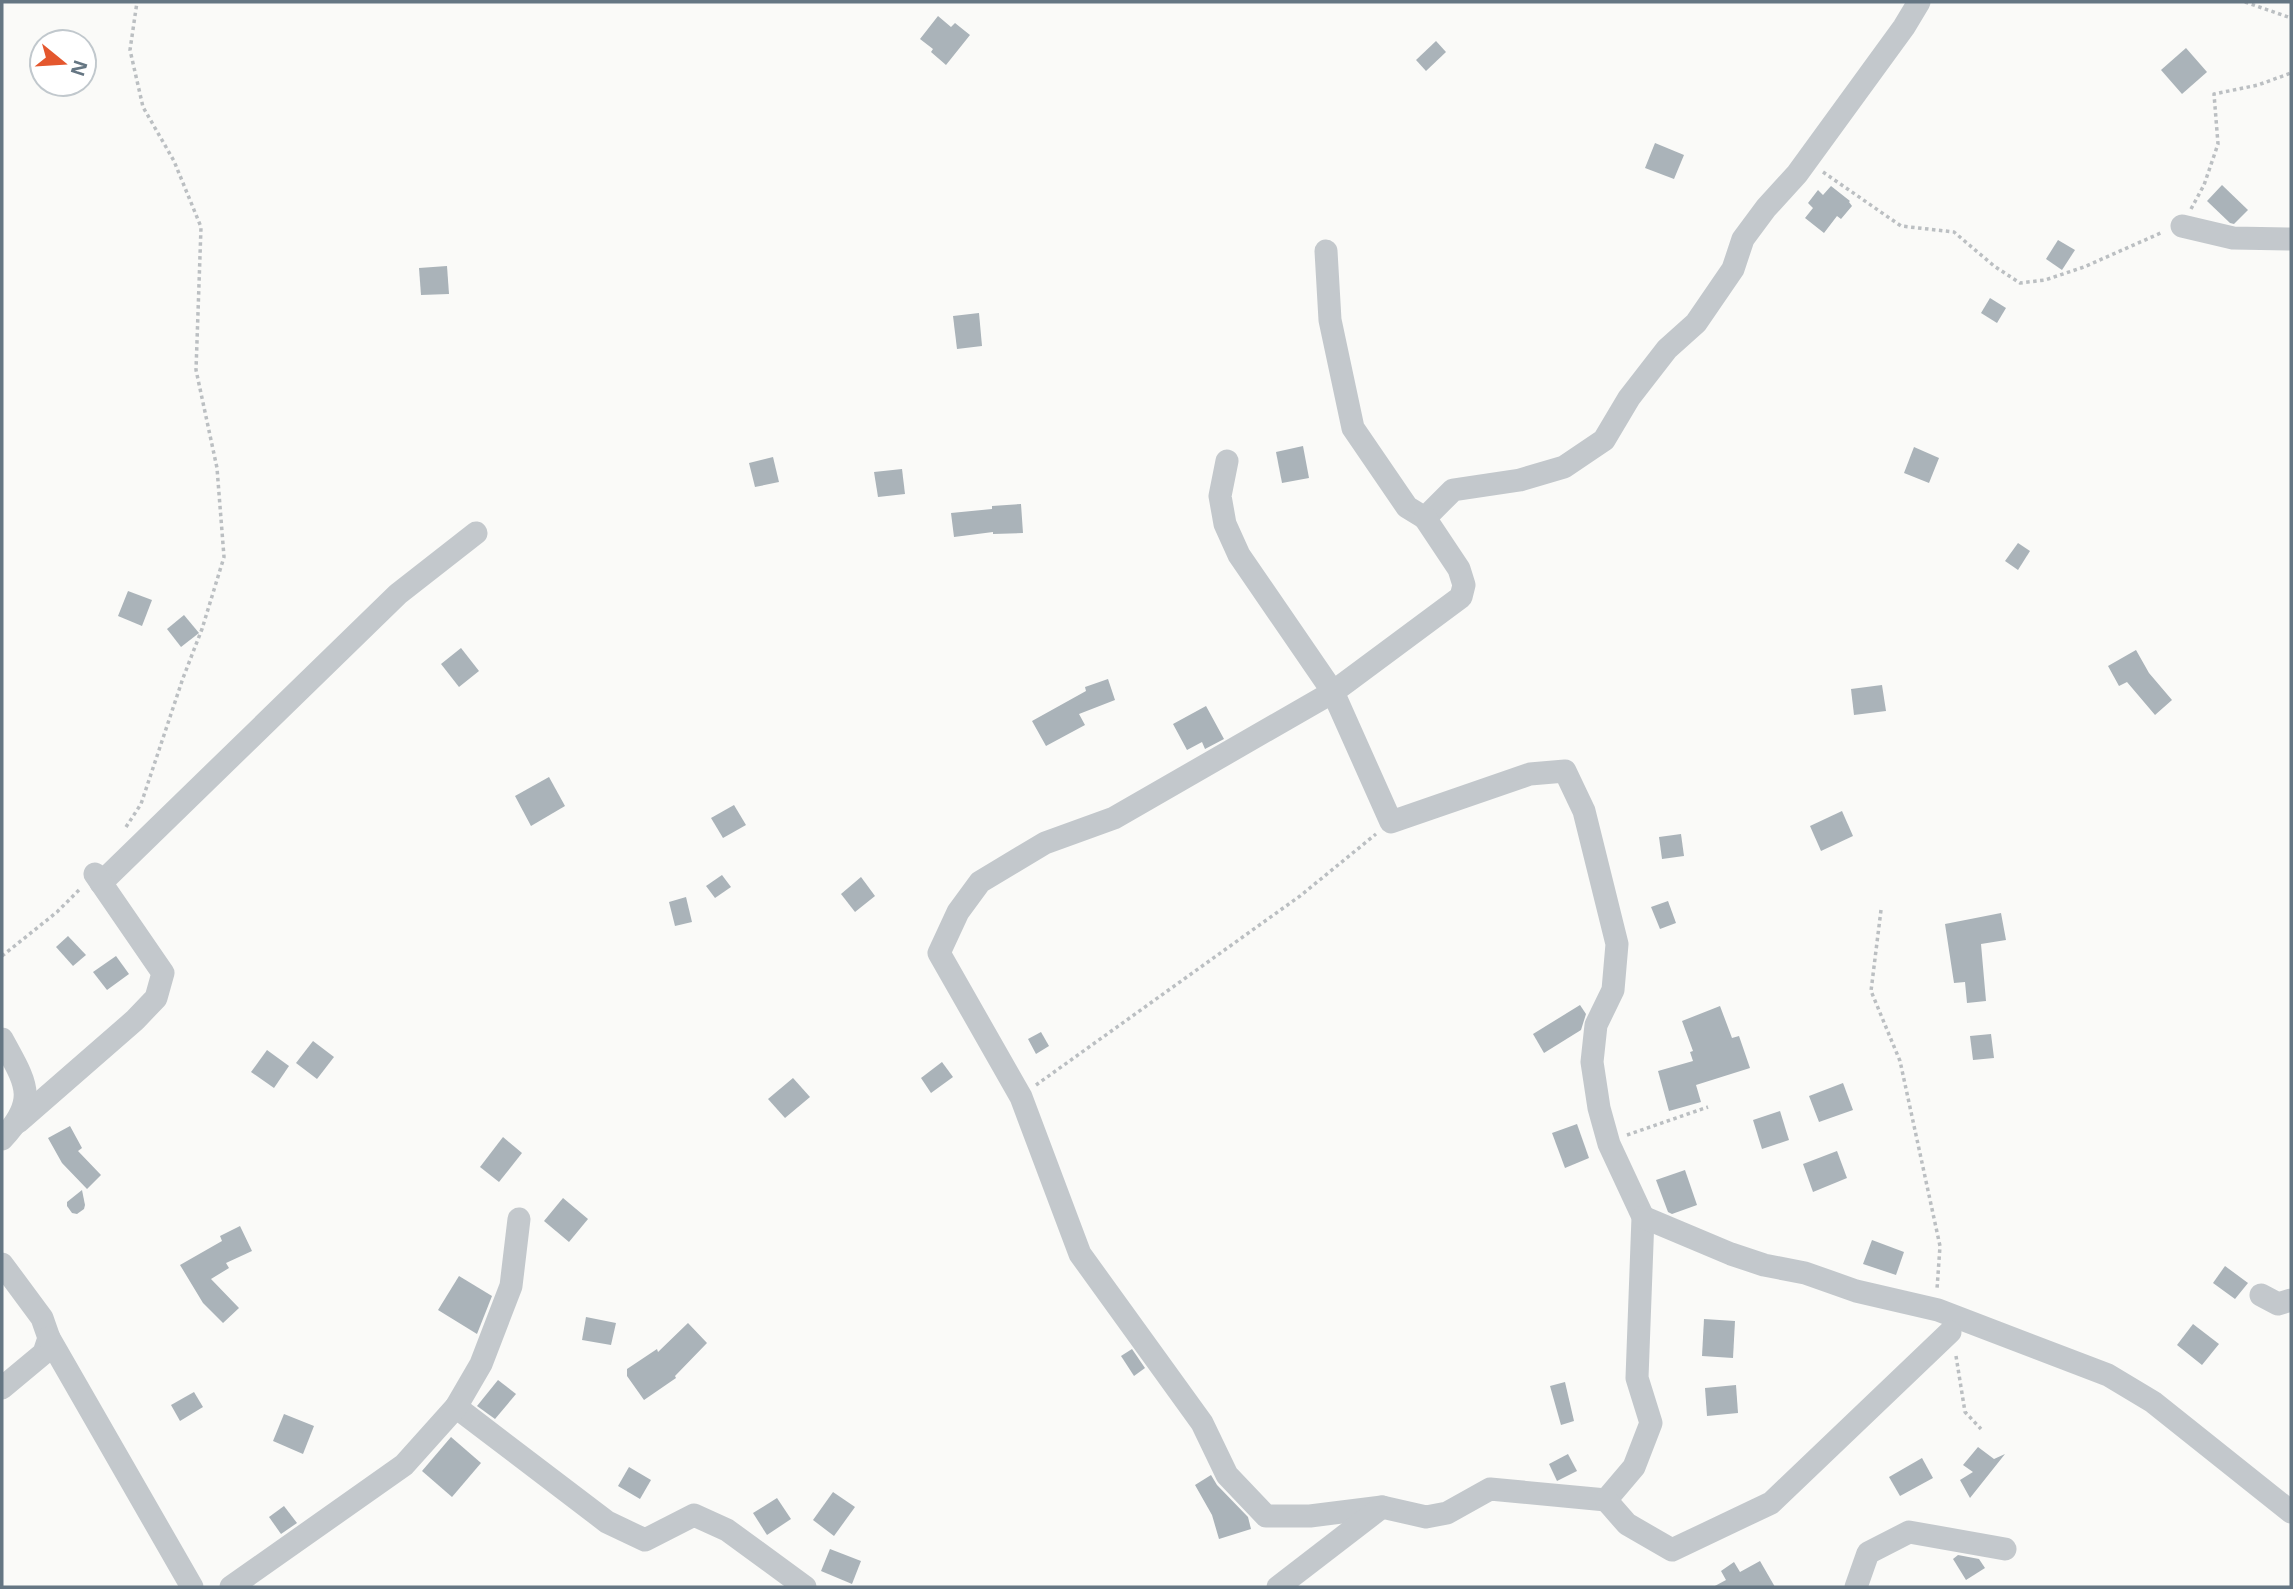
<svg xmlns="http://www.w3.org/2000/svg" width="2293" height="1589" font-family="'Noto Sans',sans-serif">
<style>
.building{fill:#aab3b9}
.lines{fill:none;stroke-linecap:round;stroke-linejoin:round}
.path{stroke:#bbbfc2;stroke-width:3.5;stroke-dasharray:3.5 3.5;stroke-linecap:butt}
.street{stroke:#c3c8cc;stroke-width:23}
</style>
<rect width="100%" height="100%" fill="#fafaf8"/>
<g class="building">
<polygon points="938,16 951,27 955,23 970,35 946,65 931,52 933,49 920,39"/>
<polygon points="1436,41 1446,52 1426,71 1416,60"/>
<polygon points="2186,48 2207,72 2182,94 2161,70"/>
<polygon points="1655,143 1684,155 1674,179 1645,168"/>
<polygon points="2222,185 2248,210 2234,224 2230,223 2207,201"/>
<polygon points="1831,186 1850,201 1849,202 1852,206 1841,219 1837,216 1824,233 1805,218 1813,208 1808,203 1818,190 1823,195"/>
<polygon points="2058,240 2075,250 2062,270 2046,259"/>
<polygon points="447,266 449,294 421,295 419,268"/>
<polygon points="1990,298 2006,308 1997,323 1981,313"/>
<polygon points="979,313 982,346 957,349 953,316"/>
<polygon points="1303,446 1309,478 1282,483 1276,452"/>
<polygon points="1914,447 1939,458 1929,483 1904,473"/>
<polygon points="773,457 779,482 755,487 749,463"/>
<polygon points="902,469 905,494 878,497 874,472"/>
<polygon points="1021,504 1023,533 993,534 993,532 954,537 951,513 992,509 992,506"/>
<polygon points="2018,543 2030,551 2018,570 2005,561"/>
<polygon points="128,591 152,600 142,626 118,616"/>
<polygon points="184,615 199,633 181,647 167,629"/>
<polygon points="461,648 479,671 459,687 441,664"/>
<polygon points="2136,650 2149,673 2172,700 2155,715 2127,682 2119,686 2108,666"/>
<polygon points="1108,679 1115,700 1079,714 1085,725 1046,746 1032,721 1086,691 1085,687"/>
<polygon points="1882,685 1886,711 1854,715 1851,689"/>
<polygon points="1206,706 1224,739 1205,749 1202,742 1187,750 1173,724"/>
<polygon points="549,777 565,806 531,826 515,796"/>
<polygon points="734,805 746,825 723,838 711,818"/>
<polygon points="1842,811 1853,836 1821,851 1810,826"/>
<polygon points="1681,834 1684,856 1662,859 1659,837"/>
<polygon points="722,875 731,887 715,898 706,886"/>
<polygon points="861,877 875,896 855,912 841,894"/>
<polygon points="686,897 692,922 675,926 669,902"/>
<polygon points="1668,901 1676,923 1660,929 1651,907"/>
<polygon points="2001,913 2006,940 1981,944 1986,1001 1967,1003 1965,982 1954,983 1945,924"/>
<polygon points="68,936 86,955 73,966 56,947"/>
<polygon points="116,956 129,974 107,990 93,972"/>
<polygon points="1580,1005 1586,1014 1581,1030 1544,1053 1533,1034"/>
<polygon points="1720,1006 1732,1038 1739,1036 1750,1068 1696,1085 1701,1102 1669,1111 1658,1071 1693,1061 1690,1052 1693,1051 1682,1021"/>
<polygon points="1041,1032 1049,1046 1036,1054 1028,1039"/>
<polygon points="1991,1034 1994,1058 1973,1060 1970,1036"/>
<polygon points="313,1041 334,1057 317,1079 296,1063"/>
<polygon points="267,1050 289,1066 274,1088 251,1072"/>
<polygon points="942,1062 953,1077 931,1093 921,1078"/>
<polygon points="793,1078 810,1097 785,1118 768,1099"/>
<polygon points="1843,1083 1853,1110 1819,1122 1809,1096"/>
<polygon points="1780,1111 1789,1140 1762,1149 1753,1120"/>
<polygon points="1577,1124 1589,1158 1565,1168 1552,1133"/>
<polygon points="70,1126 82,1148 78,1151 101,1175 87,1189 62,1163 48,1138"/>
<polygon points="503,1137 522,1153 499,1182 480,1167"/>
<polygon points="1837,1151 1847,1178 1813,1192 1803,1164"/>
<polygon points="1685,1170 1697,1205 1672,1214 1668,1212 1656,1180"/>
<polygon points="82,1190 85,1205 84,1209 77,1214 72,1213 67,1206 67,1202"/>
<polygon points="563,1198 588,1219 569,1242 544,1221"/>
<polygon points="240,1226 252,1251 226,1263 229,1268 211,1279 239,1308 223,1323 203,1303 180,1265 222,1241 220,1236"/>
<polygon points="1872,1240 1904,1252 1896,1275 1863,1264"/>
<polygon points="2225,1266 2248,1283 2235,1299 2213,1283"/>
<polygon points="459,1276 492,1296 477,1334 438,1310"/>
<polygon points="586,1317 616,1323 611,1345 582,1340"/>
<polygon points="1704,1319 1735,1321 1733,1358 1702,1356"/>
<polygon points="688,1323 707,1343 675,1376 676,1378 644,1400 627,1376 627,1369 657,1349 658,1352"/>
<polygon points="2193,1324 2219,1344 2202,1365 2177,1345"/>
<polygon points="1132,1349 1145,1368 1134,1376 1121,1356"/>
<polygon points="498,1380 516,1394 495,1419 477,1406"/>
<polygon points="1565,1382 1574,1421 1561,1425 1550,1386"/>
<polygon points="1736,1385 1738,1413 1707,1416 1705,1388"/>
<polygon points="194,1392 203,1407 180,1421 171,1405"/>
<polygon points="284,1414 314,1426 303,1454 273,1441"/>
<polygon points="451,1437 481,1463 452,1497 422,1471"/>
<polygon points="1978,1447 1994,1459 2005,1454 1970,1498 1960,1480 1973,1472 1963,1465"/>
<polygon points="1568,1454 1577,1471 1557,1481 1549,1464"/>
<polygon points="1922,1458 1933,1478 1900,1496 1889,1477"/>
<polygon points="629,1467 651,1480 640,1499 618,1486"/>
<polygon points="1211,1475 1217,1485 1248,1517 1251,1529 1219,1539 1212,1515 1195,1485"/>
<polygon points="833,1492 855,1507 834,1536 813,1520"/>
<polygon points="777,1498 791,1519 767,1535 753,1513"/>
<polygon points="284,1506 297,1523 281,1534 269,1517"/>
<polygon points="830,1549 861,1561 852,1584 821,1571"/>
<polygon points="1958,1555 1979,1559 1985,1568 1966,1580 1953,1559"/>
<polygon points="1760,1561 1775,1587 1713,1587 1726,1580 1721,1571 1734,1562 1740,1572"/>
</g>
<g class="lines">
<g class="path">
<polyline points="2245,2 2291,18"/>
<polyline points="1823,172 1901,226 1954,232 1994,266 2020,283 2045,280 2084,267 2163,232"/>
<polyline points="2191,209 2204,185 2218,144 2214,94 2258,85 2291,73"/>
<polyline points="126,827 141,804 183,678 202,629 224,557 217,468 196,370 201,227 174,161 143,107 130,50 137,2"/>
<polyline points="1881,910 1871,991 1900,1061 1940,1246 1937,1289"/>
<polyline points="2,956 57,912 80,889"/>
<polyline points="1036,1085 1300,896 1376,834"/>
<polyline points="1627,1135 1708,1107"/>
<polyline points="1956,1356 1965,1412 1981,1429"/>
</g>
<g class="street">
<polyline points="2182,226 2233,238 2291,239"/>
<polyline points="1326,251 1330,320 1353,428 1407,507 1425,518 1453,490 1520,480 1564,467 1604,440 1629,398 1667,349 1696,323 1733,269 1743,239 1766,208 1797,174 1904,27 1919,2"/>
<polyline points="1227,461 1220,496 1225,524 1239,555 1333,692 1114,818 1045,843 980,882 958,912 939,953 1021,1097 1080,1254 1202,1423 1227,1475 1266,1516 1310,1516 1382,1507 1426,1517 1447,1513 1490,1489 1606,1500 1634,1467 1651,1423 1637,1378 1643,1217 1609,1144 1599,1108 1592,1062 1596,1025 1613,990 1617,944 1584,811 1565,771 1530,774 1391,822 1333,692 1461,597 1464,585 1459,569 1425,518"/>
<polyline points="101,883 398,594 476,533"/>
<path d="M2 1039C25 1082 40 1099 2 1139"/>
<polyline points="18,1122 135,1020 156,998 163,973 95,874"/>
<polyline points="1643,1217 1731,1254 1764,1265 1805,1273 1856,1291 1938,1310 2108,1375 2153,1402 2291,1512"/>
<polyline points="2,1264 42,1318 49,1338 44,1353 2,1388"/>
<polyline points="2261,1295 2278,1304 2291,1300"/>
<polyline points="49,1338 192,1587"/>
<polyline points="456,1407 607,1522 645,1540 694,1515 727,1530 805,1587"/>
<polyline points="1606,1500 1627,1524 1672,1550 1771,1503 1950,1332"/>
<polyline points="231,1587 404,1465 456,1407 481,1364 511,1286 519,1219"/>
<polyline points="1278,1587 1382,1507"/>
<polyline points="1856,1587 1868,1553 1909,1532 2005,1549"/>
</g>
</g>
<rect width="2293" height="1589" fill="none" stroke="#657683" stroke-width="7"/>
<g transform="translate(63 63) rotate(108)"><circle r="33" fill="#ffffff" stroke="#c1c8cd" stroke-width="2"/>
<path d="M0-5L12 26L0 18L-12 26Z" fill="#e4572e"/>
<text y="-10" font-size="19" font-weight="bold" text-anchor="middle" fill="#657683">N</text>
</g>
</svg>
